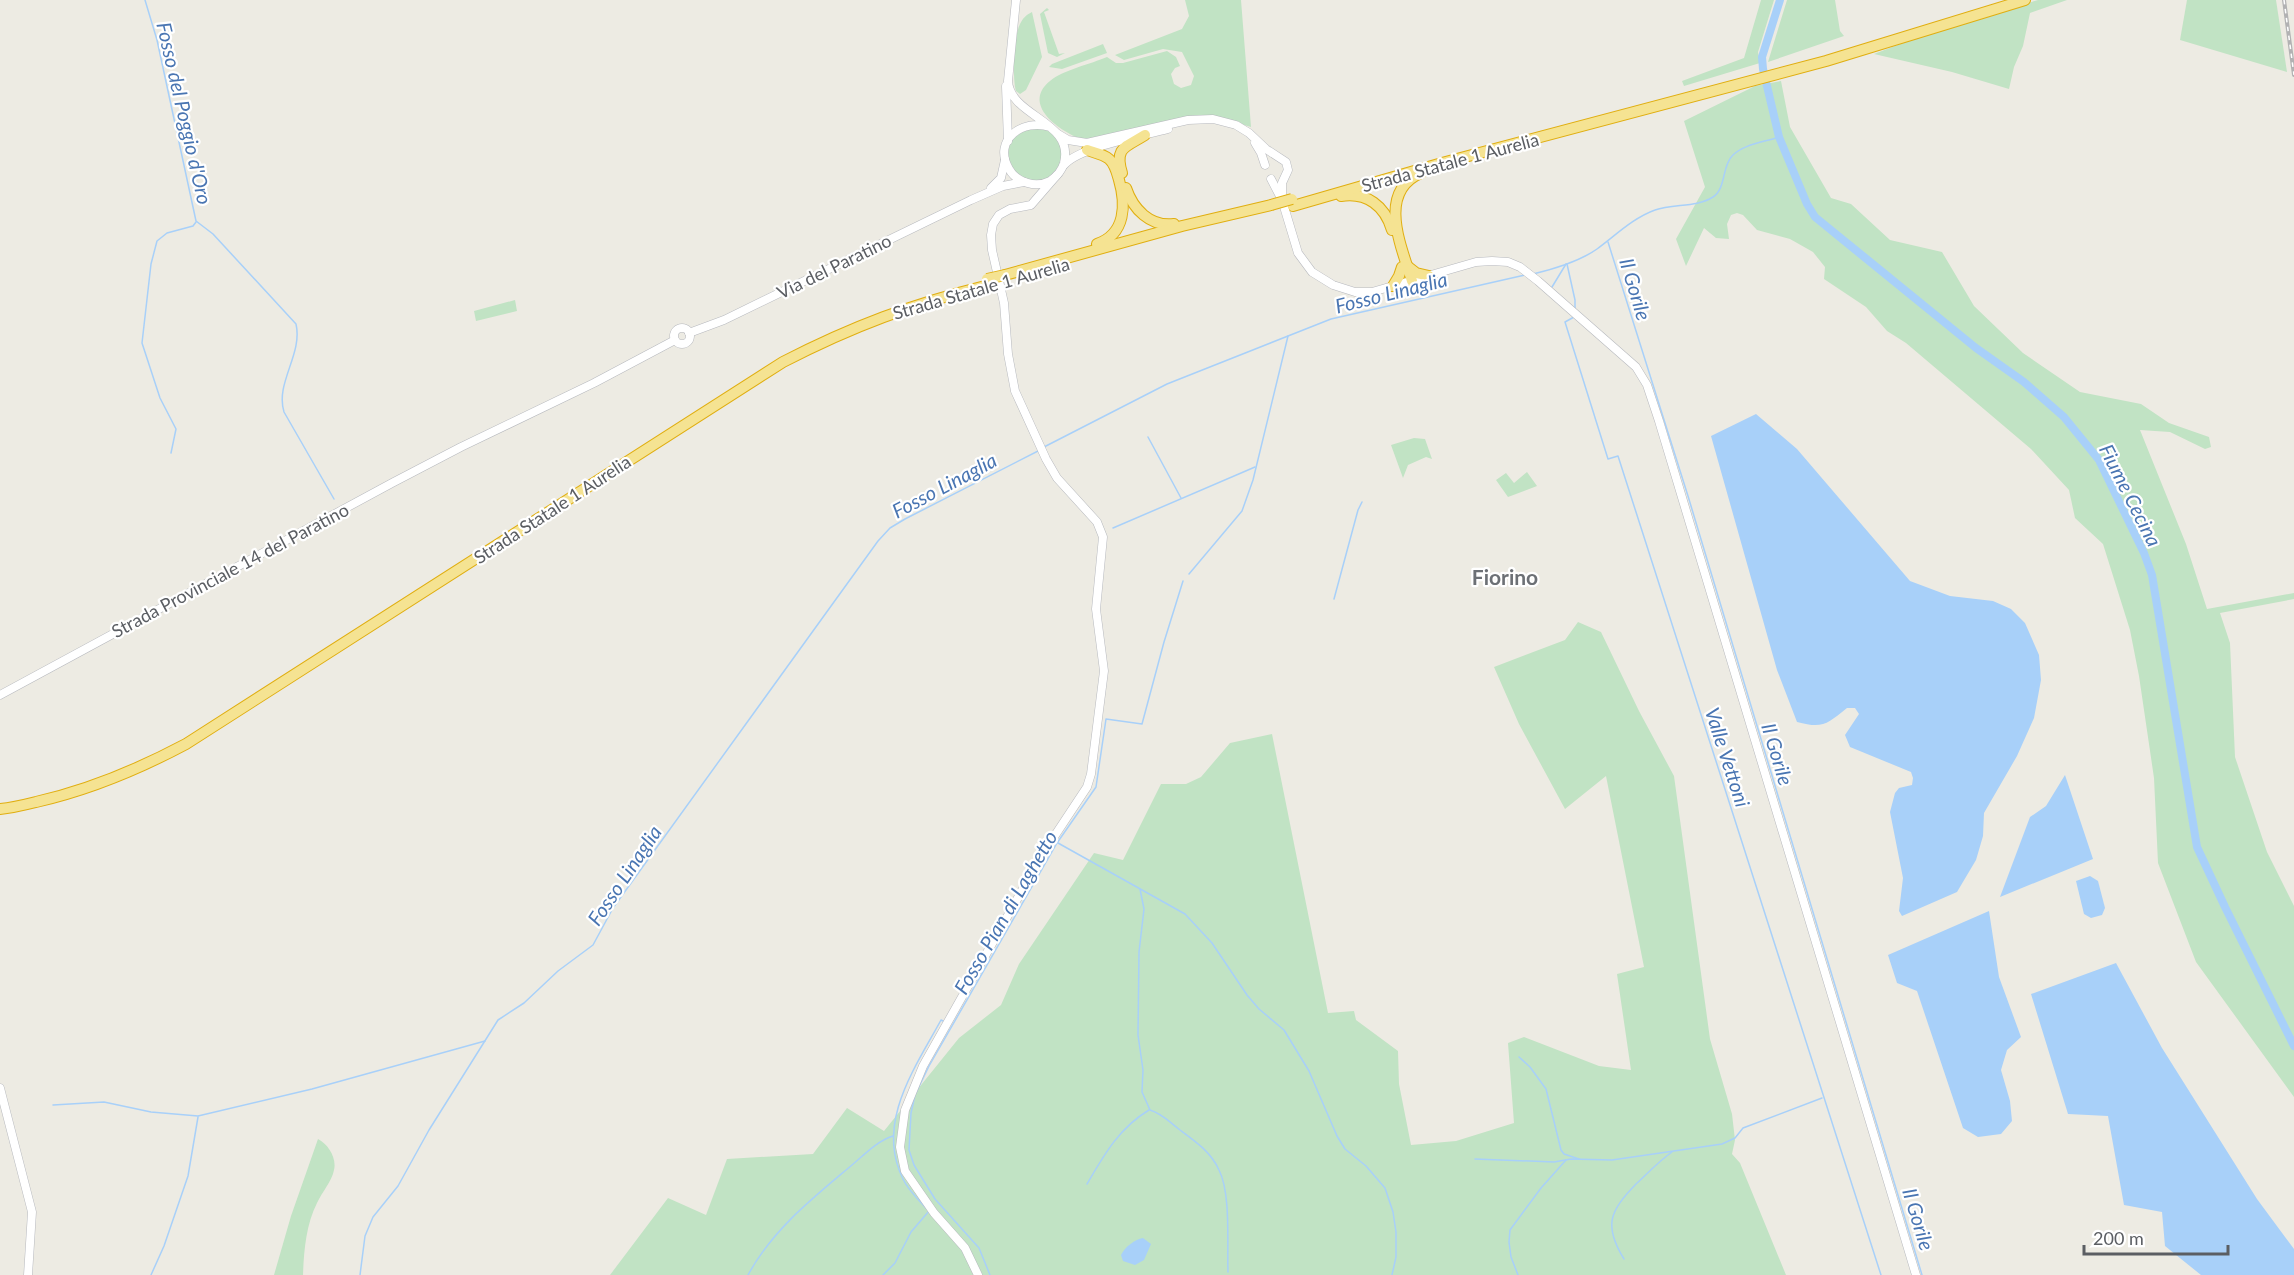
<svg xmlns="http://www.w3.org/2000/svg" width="2294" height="1275" font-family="Lato,sans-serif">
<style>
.green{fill:#c1e3c4}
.water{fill:#a8d0f9}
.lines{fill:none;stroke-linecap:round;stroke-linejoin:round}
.stream{stroke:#a8d0f9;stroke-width:1.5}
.river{stroke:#a8d0f9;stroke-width:8}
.secondary-casing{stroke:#b7b9be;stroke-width:9}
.highway-casing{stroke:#e0ae10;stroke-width:12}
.secondary{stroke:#fff;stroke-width:8}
.highway{stroke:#f5e392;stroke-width:10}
.rail-casing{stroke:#b2b2b3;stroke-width:4}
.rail{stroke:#fff;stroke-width:1.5;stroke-dasharray:4.5;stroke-linecap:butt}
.highway-bridge-casing{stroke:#e0ae10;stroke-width:12;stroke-linecap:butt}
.highway-bridge{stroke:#f5e392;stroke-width:10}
.labels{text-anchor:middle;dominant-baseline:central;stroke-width:4.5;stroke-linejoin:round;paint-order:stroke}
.street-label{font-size:18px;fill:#5b5e63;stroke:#fff}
.water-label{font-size:20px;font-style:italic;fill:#4975b2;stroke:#fff}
.quarter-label{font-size:21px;font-weight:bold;fill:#6c7075;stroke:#fff}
</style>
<rect width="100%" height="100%" fill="#edebe3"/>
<g class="green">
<path d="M1185 0H1241L1251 127 1217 117 1203 115 1087 141C1065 135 1019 106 1050 81 1063 70 1091 64 1107 57L1116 63H1123L1167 51 1176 57 1180 66 1175 68 1171 74 1174 84 1181 88 1191 85 1194 76 1182 52 1163 49 1124 60 1115 55 1182 29 1189 16Z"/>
<polygon points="1761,0 1774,0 1758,52 1760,63 1684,86 1682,81 1744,58"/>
<polygon points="1787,0 1835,0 1840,31 1844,36 1768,62"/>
<polygon points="2038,0 2067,0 2030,13 2023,46 2014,67 2009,89 1952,72 1874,54 1916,38"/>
<polygon points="2187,0 2276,0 2287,72 2180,40"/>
<polygon points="1047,8 1049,10 1044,12 1059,54 1065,53 1057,57 1048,53 1040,14"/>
<path d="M1032 12 1042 57 1026 90 1020 94 1016 91C1012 78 1014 35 1020 24 1023 18 1026 15 1032 12Z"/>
<polygon points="1103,44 1107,53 1062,69 1049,67 1052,64"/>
<polygon points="1781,81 1790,127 1831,198 1851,204 1890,240 1942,252 1974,306 2023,353 2080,392 2141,404 2169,423 2209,437 2211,447 2205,449 2170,432 2140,430 2186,544 2207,609 2294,593 2294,599 2220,613 2230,643 2235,757 2267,852 2294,906 2294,1097 2196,962 2158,863 2154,778 2139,676 2130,630 2103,544 2075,518 2069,490 2031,449 1906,343 1887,331 1866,307 1824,279 1825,267 1813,252 1790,239 1757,230 1743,215 1737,213 1731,215 1727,224 1729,239 1716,238 1704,228 1686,266 1676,239 1705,187 1684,121 1755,86"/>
<circle cx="1035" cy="154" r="27"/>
<polygon points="515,300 517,311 476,321 474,311"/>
<polygon points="1414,438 1425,439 1432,459 1426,457 1408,465 1403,478 1391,445"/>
<polygon points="1527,472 1537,486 1508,497 1496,480 1506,473 1514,483"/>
<polygon points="1578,622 1601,632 1639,711 1674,776 1710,1039 1732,1114 1735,1140 1732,1154 1740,1163 1786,1275 610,1275 668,1198 706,1215 727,1159 813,1154 847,1108 884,1131 959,1038 1001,1005 1019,964 1094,853 1123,860 1161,784 1186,784 1201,777 1230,743 1272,734 1328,1013 1354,1011 1356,1020 1398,1051 1399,1084 1411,1145 1456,1141 1514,1123 1508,1043 1524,1037 1599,1066 1631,1070 1617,974 1644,967 1606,776 1565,809 1519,724 1494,667 1565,640"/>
<path d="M318 1139C328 1144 337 1158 334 1170 332 1181 322 1192 317 1203 306 1225 304 1250 303 1275H274L291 1216Z"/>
</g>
<g class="water">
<path d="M1756 414 1797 449 1910 581 1950 596 1993 601 2011 609 2025 623 2039 655 2041 680 2034 718 2017 756 1984 813 1983 836 1976 860 1957 892 1902 916 1899 911 1903 878 1890 812 1895 793 1899 788 1912 785 1913 778 1911 772 1850 747 1845 735 1859 714 1855 708H1847C1827 724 1823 729 1797 722L1777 670 1711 436Z"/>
<polygon points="2065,775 2093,859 2000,897 2030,817 2046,806"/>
<polygon points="2090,876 2098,881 2105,908 2102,915 2091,918 2084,914 2076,881"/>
<polygon points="1989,911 1999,977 2021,1037 2007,1050 2001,1070 2010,1101 2012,1121 2001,1134 1978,1137 1963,1128 1917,991 1897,983 1888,955"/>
<polygon points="2116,963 2162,1048 2257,1199 2294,1249 2294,1275 2201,1275 2165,1246 2162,1212 2124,1205 2108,1116 2068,1114 2031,994"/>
<path d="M1143 1238 1151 1244 1144 1260 1135 1265 1123 1261 1121 1255C1125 1247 1135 1239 1143 1238Z"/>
</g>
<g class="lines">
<g class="stream">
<path d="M145 0 157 40 196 221 213 234 296 324C303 354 275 383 284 412L334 499"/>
<polyline points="1608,242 1688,496 1922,1275"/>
<polyline points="1567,264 1575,300 1575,309"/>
<path d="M1533 274C1554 269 1580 261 1597 249 1616 235 1633 218 1655 210 1673 203 1696 208 1713 197 1726 189 1722 166 1732 156 1743 144 1765 142 1779 137"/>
<polyline points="1552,287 1566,264"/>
<polyline points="1574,317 1565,322 1608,459 1618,456 1881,1275"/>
<polyline points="1148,437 1181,498"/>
<polyline points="1044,447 1167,384 1331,319 1525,275"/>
<polyline points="171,453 176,429 160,398 142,343 151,264 157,241 167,233 193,226 196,222"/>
<polyline points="1113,528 1255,467"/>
<polyline points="1189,574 1242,511 1253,480 1288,336"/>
<polyline points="1334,599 1358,510 1362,502"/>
<polyline points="1058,843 1185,914 1212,943 1247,995 1259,1009 1284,1030 1309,1071 1337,1136 1345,1149 1366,1166 1385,1188 1393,1212 1396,1232 1396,1257 1392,1275"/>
<path d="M1140 889 1144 909 1139 952 1138 1035 1143 1070 1142 1092 1150 1110C1163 1114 1169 1122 1180 1130 1195 1141 1211 1152 1219 1170 1231 1193 1227 1245 1228 1272"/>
<polyline points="1519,1057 1530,1067 1546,1089 1561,1150 1564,1154 1579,1159"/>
<polyline points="53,1105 104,1102 151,1112 198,1116 312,1089 485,1041"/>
<polyline points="1475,1159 1554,1162 1571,1159 1612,1160 1722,1144 1735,1138 1743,1128 1822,1098"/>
<path d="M1087 1184C1104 1155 1119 1128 1149 1110"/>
<path d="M926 1208C918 1199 908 1190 903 1179 875 1123 915 1068 941 1020L943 1021"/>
<path d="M1624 1259C1603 1225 1610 1211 1636 1184 1648 1173 1659 1161 1672 1152"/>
<polyline points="151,1275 164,1246 188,1176 198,1117"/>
<polyline points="360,1275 365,1236 373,1217 398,1186 429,1130 498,1020 524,1003 558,971 593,945 613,908 878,541 890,528 905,519 1040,450"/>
<path d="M748 1275C773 1229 813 1198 852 1165 864 1155 877 1141 893 1136"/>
<polyline points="883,1275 895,1263 911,1232 929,1211"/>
<polyline points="990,1275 979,1248 935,1199 914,1165 909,1150 911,1113 915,1095 929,1066 1057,843 1096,787 1106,719 1142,724 1164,642 1183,581"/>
<polyline points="1518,1275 1511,1257 1509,1242 1510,1230 1541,1188 1566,1160"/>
</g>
<polyline class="river" points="1780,0 1762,57 1763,69 1779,137 1807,204 1815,217 1976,348 2024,382 2064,417 2099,460 2144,553 2152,575 2197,847 2225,907 2294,1046"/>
<g class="secondary-casing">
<g id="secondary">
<path d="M1016 0 1008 81C1010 117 1075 121 1064 163 1062 170 1056 177 1050 181 1036 188 1017 183 1009 169 992 140 1023 118 1050 127"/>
<polyline points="1006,86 1008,141"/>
<polyline points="1058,134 1068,140 1087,143 1188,120 1213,119 1236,125 1249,133 1266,149 1286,162 1288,170 1282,183 1282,199"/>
<polyline points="1255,143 1261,153 1265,165"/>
<path d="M1064 165C1079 147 1143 136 1168 129"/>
<polyline points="1271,179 1282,200 1298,253 1312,272 1333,285 1355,292 1372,292 1476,262 1492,261 1508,262 1520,267 1538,281 1636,367 1647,385 1659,421 1916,1275"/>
<polyline points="991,188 1001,178 1005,160"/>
<circle cx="682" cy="336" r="8"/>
<polyline points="689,333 724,320 971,200 1003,186 1024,182"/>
<polyline points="0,695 392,483 461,447 594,383 675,340"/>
<polyline points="0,1088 32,1212 28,1275"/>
<polyline points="978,1275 965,1248 934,1213 905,1171 900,1147 905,1110 923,1066 1042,855 1087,787 1091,774 1104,671 1096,609 1103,537 1097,522 1057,478 1046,459 1015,391 1008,354 1004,303 992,250 991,235 993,224 999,215 1010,209 1031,205 1057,175"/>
</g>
</g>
<g class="highway-casing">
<g id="highway">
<path d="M1087 150C1095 153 1103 154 1109 159 1115 164 1117 173 1119 180 1126 204 1126 234 1097 244"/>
<path d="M1122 173C1114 147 1126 147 1145 135"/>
<path d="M1126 188C1133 209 1150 227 1174 224"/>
<path d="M1341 196C1367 192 1385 206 1392 230"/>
<polyline points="1293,206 1442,163 1826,61 2025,0"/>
<polyline points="1407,266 1416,273 1429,276"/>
<polyline points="1005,275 1182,226 1271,205"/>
<path d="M1412 281C1402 248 1376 192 1421 173"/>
<polyline points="1393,286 1399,276 1402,267"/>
<path d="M0 809C12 808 24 805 36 802 89 790 139 769 186 744L783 362C853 326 912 304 989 285"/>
</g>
</g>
<use href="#secondary" class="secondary"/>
<use href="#highway" class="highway"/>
<g class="rail-casing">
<polyline id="rail" points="2284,0 2294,75"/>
</g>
<use href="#rail" class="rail"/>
<g class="highway-bridge-casing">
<g id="highway-bridge">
<polyline points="1271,205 1292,199"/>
<polyline points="987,279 1005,275"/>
</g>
</g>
<use href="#highway-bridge" class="highway-bridge"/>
</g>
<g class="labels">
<g class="street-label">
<text transform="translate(1450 162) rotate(-15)">Strada Statale 1 Aurelia</text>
<text transform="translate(834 266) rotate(-26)">Via del Paratino</text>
<text transform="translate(981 288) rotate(-16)">Strada Statale 1 Aurelia</text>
<text transform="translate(552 509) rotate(-33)">Strada Statale 1 Aurelia</text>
<text transform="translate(230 570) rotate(-28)">Strada Provinciale 14 del Paratino</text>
</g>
<g class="water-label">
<text transform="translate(185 113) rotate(77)">Fosso del Poggio d'Oro</text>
<text transform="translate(1636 289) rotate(73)">Il Gorile</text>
<text transform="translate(1391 292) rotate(-14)">Fosso Linaglia</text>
<text transform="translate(944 485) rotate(-28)">Fosso Linaglia</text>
<text transform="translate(2131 495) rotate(63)">Fiume Cecina</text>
<text transform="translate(1778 754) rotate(73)">Il Gorile</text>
<text transform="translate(1728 757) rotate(72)">Valle Vettoni</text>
<text transform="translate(624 875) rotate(-56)">Fosso Linaglia</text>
<text transform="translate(1005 912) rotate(-60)">Fosso Pian di Laghetto</text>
<text transform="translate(1919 1219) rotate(73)">Il Gorile</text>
</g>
<g class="quarter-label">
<text x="1505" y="576">Fiorino</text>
</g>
</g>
<path d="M2084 1245v9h144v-9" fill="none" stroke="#5b5e63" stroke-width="3"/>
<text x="2093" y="1245" font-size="18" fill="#5b5e63" stroke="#ffffff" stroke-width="4.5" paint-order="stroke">200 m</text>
</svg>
